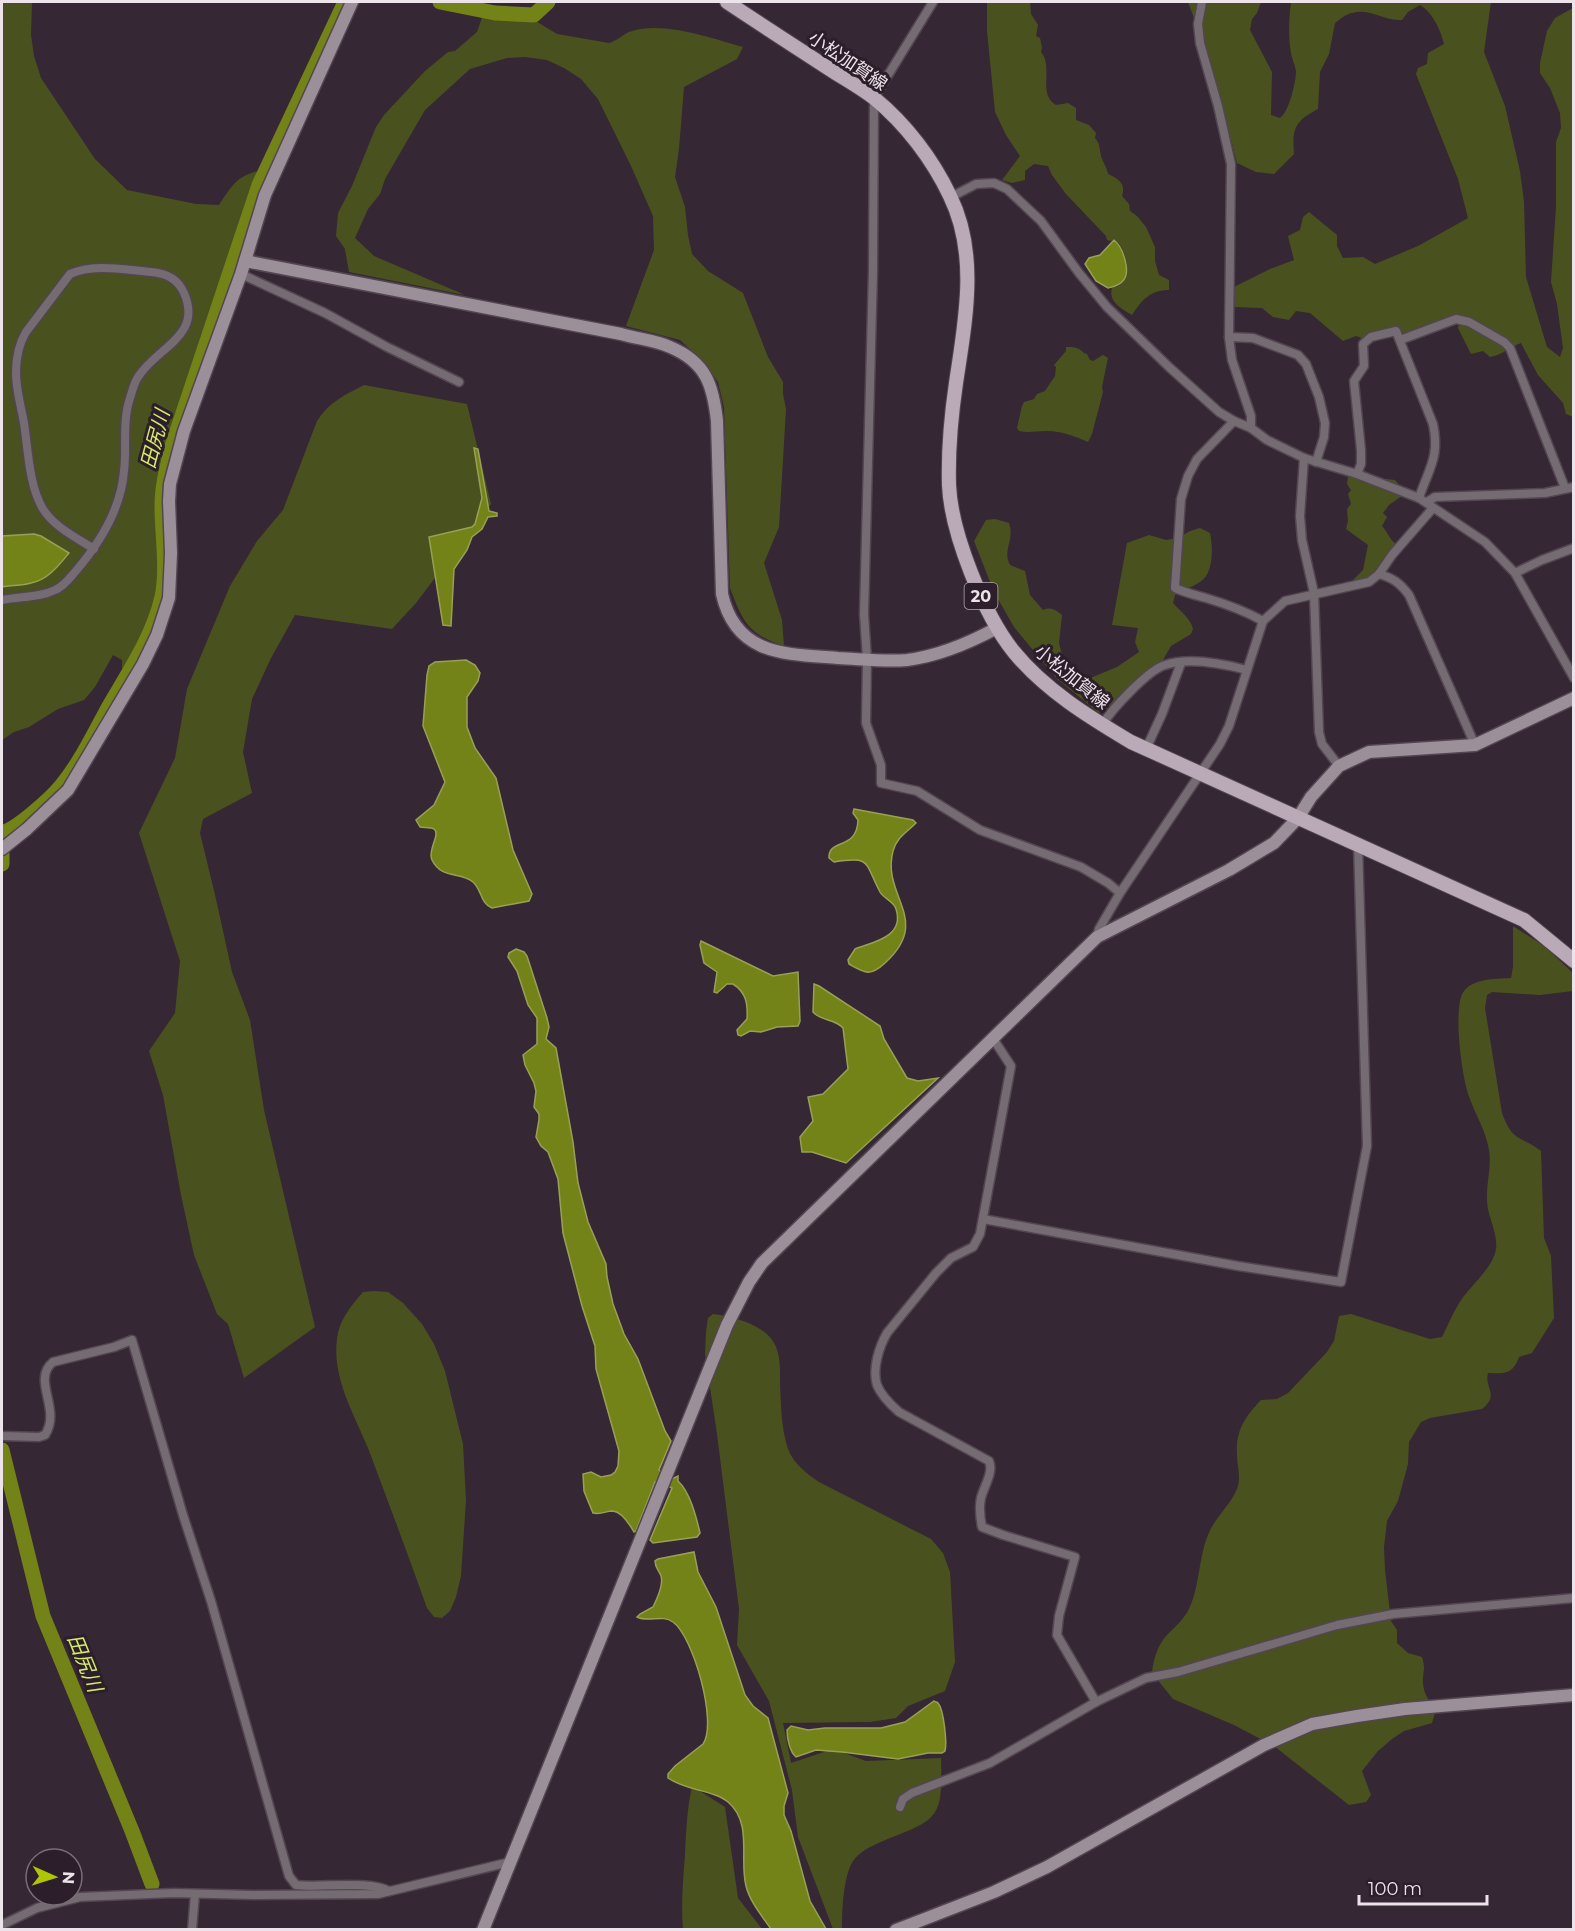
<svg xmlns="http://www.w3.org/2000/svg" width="1575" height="1931" font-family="Montserrat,'Noto Sans JP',sans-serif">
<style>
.green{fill:#49521e}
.water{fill:#748318;stroke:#98a057;stroke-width:1.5}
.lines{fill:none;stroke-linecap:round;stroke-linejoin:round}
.river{stroke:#748318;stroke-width:15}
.street-casing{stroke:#534551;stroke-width:11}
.secondary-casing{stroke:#534551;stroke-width:15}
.primary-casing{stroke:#534551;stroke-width:16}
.street{stroke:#746c72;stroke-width:8}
.secondary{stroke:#9b8f99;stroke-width:12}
.primary{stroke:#baaab7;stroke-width:14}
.labels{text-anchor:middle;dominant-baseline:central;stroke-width:6;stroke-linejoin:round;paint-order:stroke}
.shield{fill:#2c1e2a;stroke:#b3a8b1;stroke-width:1.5}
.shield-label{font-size:16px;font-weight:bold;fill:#ede3eb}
.street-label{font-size:18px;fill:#ede3eb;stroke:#2c1e2a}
.water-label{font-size:20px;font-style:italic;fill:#d5eb6a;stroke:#2c1e2a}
</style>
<rect width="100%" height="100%" fill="#362734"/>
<g class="green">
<path d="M2 2H32L31 35 34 56 41 78 95 159 127 190 196 204 219 205C236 179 239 175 270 168L244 236 179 433 166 576 156 623 146 648 111 712 102 709 122 674V660L113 655 95 687 84 700 58 709 29 727 14 732 2 740V587C11 585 21 586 31 583 48 579 59 565 69 553L38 535 2 536Z"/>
<path d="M987 2H1030L1031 14 1038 25 1036 36 1040 38 1042 48 1041 52C1054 67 1037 94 1056 105L1068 103 1076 108V120L1089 125 1096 133 1095 138C1101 145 1099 151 1102 159 1104 164 1107 168 1108 174 1119 179 1126 184 1122 196L1129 204 1130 211 1137 216 1146 227 1155 247V261L1159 275 1169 280V290C1150 290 1142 300 1132 315 1122 309 1108 302 1112 288 1113 288 1121 285 1121 284 1133 274 1125 246 1114 239L1111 241 1107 240 1106 236 1066 194 1052 175 1048 166 1034 164 1025 171V180L1012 183 1002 180 1020 156 1006 135 995 112 987 31Z"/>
<path d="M1188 2H1261L1257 13 1252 19 1250 30 1272 72 1271 115 1280 118C1289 112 1296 82 1296 71 1295 65 1292 59 1291 53 1288 36 1289 18 1291 2H1491L1484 52 1505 106 1520 171 1524 202 1526 277 1547 347 1560 357 1563 348 1557 304 1551 282 1556 207V142L1561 128 1560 113 1550 88 1540 73V63L1547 31 1555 18 1573 8V417L1566 414 1563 403 1538 375 1521 343C1509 347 1503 355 1490 357L1483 351 1471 354 1458 328 1460 317 1373 342 1356 336 1343 341 1310 313 1296 311 1289 320 1273 317 1262 308 1235 307 1234 287 1270 269 1294 260 1288 236 1300 230 1303 217 1309 212 1337 235V246L1343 258 1363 257 1375 264 1418 246 1468 218 1458 179 1416 74 1418 68 1427 64 1428 53 1444 44C1441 30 1432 12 1420 5L1408 12 1402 20C1382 21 1371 8 1352 13 1346 14 1340 19 1335 23L1329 54 1320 72 1318 109C1295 121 1292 128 1294 154L1274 174 1256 172 1237 163 1211 63Z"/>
<path d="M483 15 534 20 557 34 609 43C617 41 622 35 629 32 661 20 711 38 743 47L737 59 684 87 679 149 675 177 685 207 688 235 692 254 708 271 743 293 768 357 783 382V394L786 409 779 527 764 563 782 620 784 646C748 634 743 622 730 588L724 407 718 382 704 362 680 340 626 326 654 250 653 216 631 166 598 99 581 79 564 68 547 60 525 57 507 58 470 69 425 110 385 179 380 194 368 209 355 238 374 256 465 295 349 272 345 249 336 236 338 213 352 186 376 127 384 115 425 71 448 52 455 51 477 32Z"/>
<path d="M1066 347C1074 347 1078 347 1084 353L1087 354 1090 360 1093 361 1103 355 1108 358 1102 387 1103 392 1092 434 1088 442C1075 436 1059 430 1044 431 1036 431 1028 433 1019 431L1017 428 1022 406 1024 402 1034 399 1037 394 1045 391 1055 376 1056 367 1054 365 1066 351Z"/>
<path d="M364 385 467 404 491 504 416 603 392 629 295 615 271 658 252 699 243 752 252 793 203 819 200 833 216 899 232 972 250 1020 264 1110 315 1327 244 1378 228 1324 217 1314 194 1255 181 1195 163 1095 149 1051 175 1013 180 961 139 833 175 758 187 689 230 586 257 541 283 510 317 421C328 403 346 394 364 385Z"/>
<path d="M1351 475 1395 480 1402 488 1403 495 1389 505 1383 513 1387 517 1382 526C1388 532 1389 539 1396 544L1369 578 1355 583 1353 580 1363 570 1368 545 1346 529 1348 521 1347 509 1351 504 1348 494 1351 490 1347 484 1348 477Z"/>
<path d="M995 519 1009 523C1015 541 1002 550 1010 565L1025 571 1030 595 1043 610C1051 607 1055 609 1062 615L1059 643 1065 667 1074 678 1083 681 1117 667 1139 652 1135 642 1138 628 1112 625 1127 543 1149 535 1166 540 1178 538 1190 531 1200 528 1210 533C1213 547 1214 573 1200 582 1192 587 1183 590 1175 595L1173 603C1180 611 1191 619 1193 629L1191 634 1171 646 1163 660 1111 707 1099 713 1057 679 1014 627 994 592 974 541 986 520Z"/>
<path d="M1513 926 1544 946 1573 973V991L1540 995 1492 992 1487 995 1485 1008 1502 1113C1513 1143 1520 1135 1541 1151L1544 1238 1551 1256 1554 1318 1532 1353 1519 1357C1513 1374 1505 1374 1488 1373 1484 1388 1500 1395 1482 1409L1430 1418 1421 1422 1409 1442 1408 1464 1398 1501 1387 1521 1384 1547 1385 1570 1391 1621 1397 1630V1643L1408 1653 1422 1657C1425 1668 1424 1667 1423 1677 1422 1690 1427 1700 1436 1709L1432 1723 1404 1731 1392 1739 1378 1751 1362 1771 1371 1795 1366 1802 1349 1805 1274 1746 1234 1725 1173 1699 1152 1673C1153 1660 1158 1644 1167 1635 1175 1627 1182 1621 1188 1611 1200 1588 1198 1559 1208 1535 1215 1517 1230 1506 1237 1489 1240 1481 1239 1474 1238 1466 1234 1436 1240 1422 1261 1400L1277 1399 1288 1393 1327 1352 1334 1341 1339 1316 1351 1314 1430 1339 1442 1337C1447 1327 1452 1315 1458 1305 1468 1287 1493 1269 1496 1249 1498 1232 1487 1216 1487 1200 1486 1183 1492 1166 1489 1150 1486 1131 1476 1116 1470 1099 1462 1081 1452 1006 1464 991 1474 978 1496 979 1511 978L1513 967Z"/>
<path d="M374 1291 388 1292 403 1303 422 1324 434 1344 445 1371 463 1444 466 1500 461 1576 456 1597 450 1611 442 1618 434 1617 427 1608C408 1555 388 1501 368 1448 354 1414 332 1378 337 1339 339 1320 351 1306 363 1292Z"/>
<path d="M713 1314C732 1316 765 1325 774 1343 781 1355 780 1371 780 1384 781 1405 781 1428 788 1449 793 1463 807 1474 819 1482L931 1539 943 1553 950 1572 955 1662 945 1691 908 1706 896 1718 870 1722 783 1723 791 1763 833 1749 866 1761 941 1758C943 1820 938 1819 883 1841 872 1846 861 1850 853 1861 843 1877 842 1911 842 1929H833L798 1837 792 1790 769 1701 737 1645 739 1609 717 1434 705 1354 706 1332 708 1318Z"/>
<path d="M692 1786 725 1807 738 1898 762 1929 683 1930C681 1904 683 1880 685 1855 686 1832 687 1809 692 1786Z"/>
</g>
<g class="water">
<path d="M1114 240C1123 247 1132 273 1122 282 1118 286 1112 287 1108 288L1096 281 1085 264 1089 258 1100 255Z"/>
<polygon points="474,448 478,449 489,511 497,513 497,516 488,517 482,529 472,537 467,550 454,569 451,626 443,625 429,537 472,527 475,524 482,498"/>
<path d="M34 534 41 536 69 553C59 565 48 580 31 583 22 586 11 585 2 587V536Z"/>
<path d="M466 660 475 665 480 673 478 681 467 697V727L475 748 496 778 513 850 532 894 529 901 492 908C480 903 482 890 473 882 460 871 442 880 432 860 427 851 441 834 434 829 430 827 423 828 420 827L416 820 434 805 445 782 423 726 427 675 429 666 435 662Z"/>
<path d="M854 809 913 820 916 823C906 833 897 837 893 851 881 897 933 919 885 963 870 977 865 973 849 964L848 960 855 949C873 942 905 937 896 909 894 901 884 899 880 892 864 862 872 856 834 862L829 858C828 838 857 851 858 820L853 813Z"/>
<path d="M701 941 773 976 798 972 800 1021 798 1026 777 1027 761 1032 750 1031 741 1036 738 1035 737 1030 747 1019C748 1004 746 992 733 984H727L717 993 714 992 717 972 704 963 700 945Z"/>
<path d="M516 949 524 952 527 956 547 1018 549 1027 546 1039 556 1048 573 1142 578 1183 588 1222 606 1264 607 1277 613 1304 624 1334 638 1359 665 1431 671 1441 659 1470 672 1479 678 1476V1481C690 1492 696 1516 700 1533L697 1537 653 1543 650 1540 672 1488 657 1481 655 1482 636 1531 634 1532C630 1525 622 1512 613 1511 605 1511 601 1515 593 1513L584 1491 583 1474 591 1472 601 1477 611 1475 615 1472 618 1466 619 1451 596 1369 595 1346 582 1306 563 1233 558 1179 548 1152 541 1146 536 1137 539 1120V1114L534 1107 536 1091 534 1083 525 1065 523 1055 537 1044V1018L528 1005 517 971 508 957 509 953Z"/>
<path d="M814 984 819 986 880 1026 884 1039 907 1078 918 1081 938 1078 846 1163 812 1152H802L800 1137 813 1121 808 1097 823 1094 848 1069 843 1028C836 1019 820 1021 813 1012Z"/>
<path d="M694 1552 698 1572 716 1607 745 1695 753 1706 768 1718 788 1793 784 1806V1815L791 1831 810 1901 826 1929H771C762 1916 750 1902 746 1886 739 1859 753 1823 728 1802 714 1790 686 1791 668 1778V1774L675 1766 703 1744C718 1723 693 1636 673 1622 662 1614 649 1623 637 1617L640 1614 653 1607C657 1599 664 1585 661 1576 659 1570 655 1568 655 1561L658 1559Z"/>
<path d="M934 1701C935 1702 937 1702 938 1703 944 1710 947 1743 945 1751L942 1753H928L898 1759 842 1752 816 1750 796 1757C790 1752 787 1739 787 1730L791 1726 808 1730 825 1728H881L905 1722Z"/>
</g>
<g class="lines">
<g class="river">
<polyline points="440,2 495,13 534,15 548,2"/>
<path d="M2 864V836L4 832C18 828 51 798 61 786 80 763 94 734 108 708 128 673 153 637 162 597 168 568 162 536 162 506 162 484 168 464 173 443L259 185 345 2"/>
<polyline points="2,1450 43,1616 132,1831 152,1884"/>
</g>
<g class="street-casing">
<g id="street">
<polyline points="933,2 874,98 873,271 864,614 867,659 866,723 881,765 881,783 917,791 980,830 1081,867 1108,883 1120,893"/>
<polyline points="1202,2 1198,24 1200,43 1218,106 1231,164 1229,337 1232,360 1251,416 1251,428"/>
<polyline points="951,197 976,184 994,183 1007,189 1041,221 1079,273 1107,307 1169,367 1219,412 1234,421 1251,428 1267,440 1304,458 1357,474 1419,498 1485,542 1515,573 1574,678"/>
<polyline points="241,274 325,313 387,347 459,382"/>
<polyline points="1229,337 1253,338 1298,355 1306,364 1319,397 1325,423 1324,437 1316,462"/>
<polyline points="1400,340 1456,319 1469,322 1504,342 1510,348 1565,488"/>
<path d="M1234 421 1197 459 1188 476 1181 499 1175 588C1186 593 1195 595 1206 598 1226 604 1245 611 1263 621"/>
<polyline points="1304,458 1300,516 1302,540 1314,593 1319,732 1322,744 1339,766"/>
<path d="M1357 474 1361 464V450L1354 381 1364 366 1363 344 1371 337 1396 331 1433 424C1440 457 1429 468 1419 498"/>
<polyline points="1427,502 1435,497 1545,493 1574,487"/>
<polyline points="1515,573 1542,560 1574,548"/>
<path d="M1379 574C1393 578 1400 583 1409 595L1475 745"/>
<path d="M2 600C19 596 39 598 55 590 63 587 70 578 75 572 100 543 121 509 124 471 127 447 122 422 130 398 132 392 134 383 138 377 157 347 203 336 184 293 178 279 165 273 151 272 125 270 94 263 70 274L26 332C18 345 16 358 16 373 16 390 21 406 24 423 28 449 29 486 43 509 54 527 77 538 94 549"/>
<path d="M1102 725C1112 709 1148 670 1165 665 1188 657 1224 664 1247 670"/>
<polyline points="1146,749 1162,714 1181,663"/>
<polyline points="1097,937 1099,929 1120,893 1220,744 1229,726 1263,621 1285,601 1369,582 1379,574 1392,555 1433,508"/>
<path d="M992 1037 1011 1066 980 1234 973 1247 951 1258 936 1273 887 1333C879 1347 872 1369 877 1385 881 1395 891 1405 899 1412L989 1461C994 1472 984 1486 981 1498 979 1507 980 1517 982 1527L1003 1535 1075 1557 1059 1616 1057 1635 1096 1702"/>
<polyline points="983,1219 1238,1266 1341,1282 1367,1146 1358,845"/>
<path d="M2 1436 39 1437 45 1435C62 1409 31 1380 53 1362L114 1347 132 1340 183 1515 211 1601 289 1876 296 1885C321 1888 368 1880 389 1891"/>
<polyline points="900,1807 903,1799 912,1793 990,1763 1096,1702 1146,1678 1178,1672 1337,1625 1393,1614 1574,1598"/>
<polyline points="2,1925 37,1908 80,1897 174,1893 253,1895 378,1894 510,1862"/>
<polyline points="192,1930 195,1894"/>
</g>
</g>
<g class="secondary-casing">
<g id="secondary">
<path d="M245 261 621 334C637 339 655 340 670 347 706 362 713 385 717 421L722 594C736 656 786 654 838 658 861 659 885 662 907 660 939 656 969 643 997 628"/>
<polyline points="2,849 27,829 68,790 143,664 157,635 169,598 171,553 169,501 170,484 184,431 241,274 265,195 352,2"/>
<polyline points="483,1930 727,1325 749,1282 762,1263 1097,937 1229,870 1274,843 1298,818 1311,797 1339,766 1369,752 1475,745 1574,698"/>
<polyline points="896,1930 994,1892 1047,1867 1264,1745 1312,1724 1357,1716 1405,1709 1574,1695"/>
</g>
</g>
<g class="primary-casing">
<path id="primary" d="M727 2C760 24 794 46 828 68 843 78 860 87 874 98 906 124 933 160 950 196 979 255 965 322 956 383 951 417 948 451 949 485 951 533 984 615 1014 652 1045 690 1089 717 1131 742L1524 920 1574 961"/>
</g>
<use href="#street" class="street"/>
<use href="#secondary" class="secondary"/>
<use href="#primary" class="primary"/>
</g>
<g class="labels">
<rect class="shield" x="964.5" y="583" width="33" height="26" rx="4.5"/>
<g class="shield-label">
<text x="981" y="596">20</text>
</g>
<g class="street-label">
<text transform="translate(848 61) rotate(34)">小松加賀線</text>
<text transform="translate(1072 677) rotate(39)">小松加賀線</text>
</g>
<g class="water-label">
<text transform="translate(155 439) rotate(-75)">田尻川</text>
<text transform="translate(85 1663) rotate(68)">田尻川</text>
</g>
</g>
<rect width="1575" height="1931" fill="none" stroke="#ede3eb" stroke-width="6"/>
<g transform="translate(54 1877) rotate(93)"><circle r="28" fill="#2c1e2a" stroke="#796d77" stroke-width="1.5"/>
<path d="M0-4.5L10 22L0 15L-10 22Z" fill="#afc507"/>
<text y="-9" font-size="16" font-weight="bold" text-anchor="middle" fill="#ede3eb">N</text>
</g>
<path d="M1359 1895v9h128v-9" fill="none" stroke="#ede3eb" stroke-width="3"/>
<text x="1368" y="1895" font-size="18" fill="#ede3eb" stroke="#2c1e2a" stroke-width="4.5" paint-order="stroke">100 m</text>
</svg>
